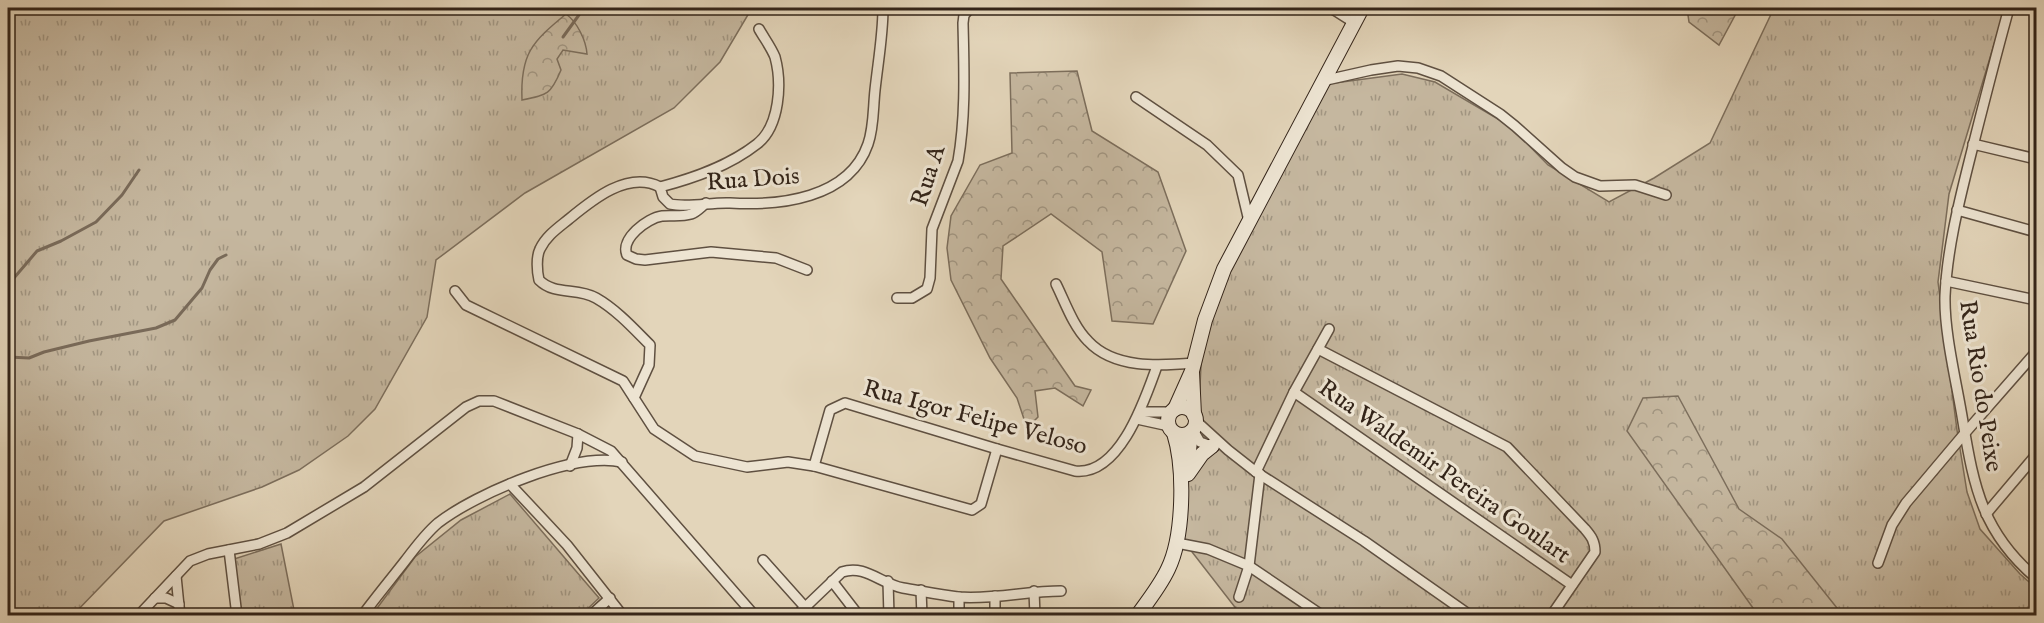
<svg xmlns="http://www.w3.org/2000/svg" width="2044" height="623" font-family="'IM FELL English',serif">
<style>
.grass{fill:url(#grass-tufts);stroke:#7c6e5c;stroke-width:1.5}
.forest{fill:url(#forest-crowns);stroke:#7c6e5c;stroke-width:1.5}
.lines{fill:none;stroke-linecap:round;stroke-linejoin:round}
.stream{stroke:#796a59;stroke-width:3}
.street-casing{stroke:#5f5041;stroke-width:12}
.secondary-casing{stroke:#332419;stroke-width:16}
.street{stroke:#ede4d2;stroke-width:9}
.secondary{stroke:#ede4d2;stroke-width:14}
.labels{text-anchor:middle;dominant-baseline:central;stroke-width:6;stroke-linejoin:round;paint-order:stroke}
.street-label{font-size:24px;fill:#332419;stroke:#ede4d2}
</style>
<defs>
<pattern id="grass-tufts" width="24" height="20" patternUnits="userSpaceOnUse" patternTransform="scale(1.5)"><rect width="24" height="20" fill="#c5b79f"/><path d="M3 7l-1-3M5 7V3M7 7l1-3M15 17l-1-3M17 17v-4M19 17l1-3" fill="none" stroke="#a19581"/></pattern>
<pattern id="forest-crowns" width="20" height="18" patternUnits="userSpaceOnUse" patternTransform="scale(1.5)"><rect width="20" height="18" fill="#c5b79f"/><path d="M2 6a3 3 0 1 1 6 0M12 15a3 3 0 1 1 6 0" fill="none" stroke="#a19581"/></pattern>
</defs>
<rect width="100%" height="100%" fill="#e3d5ba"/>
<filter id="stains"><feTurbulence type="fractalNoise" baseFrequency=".00333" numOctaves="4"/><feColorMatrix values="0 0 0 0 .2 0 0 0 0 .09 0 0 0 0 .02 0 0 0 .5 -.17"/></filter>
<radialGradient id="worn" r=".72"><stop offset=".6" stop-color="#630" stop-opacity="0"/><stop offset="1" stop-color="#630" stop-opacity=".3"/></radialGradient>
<g class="grass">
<polygon points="8,8 752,8 720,62 674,108 525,193 436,260 427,317 375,409 348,436 299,470 262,487 164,521 72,616 8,615"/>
<polygon points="1774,8 2005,8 1949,194 1938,282 1957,430 1967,492 1980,529 2020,574 2036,588 2036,615 1241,615 1182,539 1187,474 1199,407 1201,365 1208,320 1227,272 1327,84 1402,74 1435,82 1510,126 1548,165 1609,202 1654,178 1710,143"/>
<polygon points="510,494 599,598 581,615 372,615 415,557 461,520"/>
<polygon points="281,544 295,615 242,615 231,560"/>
</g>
<g class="forest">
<polygon points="1687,8 1739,8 1719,45 1689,22"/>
<path d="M566 14C577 22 586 40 587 54L563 50 557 59 561 70C551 94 548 95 522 100 520 54 532 42 566 14Z"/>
<polygon points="1077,71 1092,131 1158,172 1186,251 1153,324 1112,321 1102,252 1051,214 1003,246 1001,279 1075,386 1091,390 1083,406 1055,388 1035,391 1038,417 1027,428 1017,398 990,358 951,280 947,248 951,216 980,165 1012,153 1010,73"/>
<polygon points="1678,396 1739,509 1782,539 1837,608 1836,615 1758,615 1627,431 1643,398"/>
</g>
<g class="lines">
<g class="stream">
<polyline points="563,37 584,8"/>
<polyline points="8,285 37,251 61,241 96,222 122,195 139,170"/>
<polyline points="8,357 29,358 44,352 89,341 156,328 175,320 202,288 210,270 218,259 226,255"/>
</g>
<g class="street-casing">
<g id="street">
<polyline points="1331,8 1353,22"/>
<path d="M2009 8C1995 59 1982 110 1969 162 1958 206 1947 251 1945 296 1944 333 1957 384 1963 422 1974 488 1983 533 2036 578"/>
<path d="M759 29C764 38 771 47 775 57 782 83 780 126 757 144 729 166 694 178 660 187L663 197 670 204C689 208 711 202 730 203 779 206 849 199 868 144 874 127 873 108 875 90 878 62 883 35 883 8"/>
<polyline points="1322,81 1371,70 1398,66 1418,68 1441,76 1500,114 1515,126 1562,168 1575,177 1600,186 1635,185 1666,195"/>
<polyline points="1136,97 1207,145 1238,175 1249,221"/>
<polyline points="1973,144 2036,159"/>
<path d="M706 203C701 207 697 212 691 214 681 217 671 215 662 216 647 218 620 239 627 255L636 259 645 260 711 252 776 258 807 270"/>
<polyline points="1957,210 2036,232"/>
<polyline points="1946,281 2036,300"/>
<path d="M1056 284C1065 302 1073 326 1088 341 1114 369 1159 366 1194 363"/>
<polyline points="455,291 466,305 623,381 654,429 695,456 747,467 788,462 814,466 972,510 981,504 997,449"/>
<path d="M897 298H912L927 289 930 278 932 229 958 161C966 115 964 69 963 23L964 15 970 8"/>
<path d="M1318 349 1507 447 1585 529C1591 536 1595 541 1595 552L1551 616"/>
<polyline points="1294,392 1572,585"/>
<path d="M634 398 649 365 650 345C634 329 617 310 596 298 577 287 555 296 539 280 537 271 536 257 540 249 546 236 558 228 569 219 592 200 628 170 660 187"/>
<polyline points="1140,412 1171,412"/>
<polyline points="1137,419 1169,426"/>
<polyline points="1195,420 1228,450 1256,472 1364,541 1471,616"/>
<polyline points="1193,430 1200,442 1214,447"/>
<polyline points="570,466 577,448 578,434"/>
<path d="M814 466 830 410 845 403 997 449 1075 471C1120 476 1145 399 1157 366"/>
<polyline points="1256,472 1294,392 1329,329"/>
<polyline points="510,484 567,545 623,616"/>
<polyline points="1986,514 2036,455"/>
<polyline points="1177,543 1208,549 1249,566 1323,616"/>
<polyline points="229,550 237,616"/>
<polyline points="763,560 813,616"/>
<polyline points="1878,563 1892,525 1906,503 1965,433 2036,352"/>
<polyline points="176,576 180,616"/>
<polyline points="832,581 859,616"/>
<polyline points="888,581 889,616"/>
<polyline points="921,590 922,616"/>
<polyline points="1034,591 1035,616"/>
<polyline points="995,596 995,616"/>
<polyline points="959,597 959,616"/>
<polyline points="1239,597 1249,566 1260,474"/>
<polyline points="155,598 166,598 179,604"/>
<polyline points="138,616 190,561 208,554 259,544 287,533 364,487 466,407 479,401 494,401 578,434 611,451 755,616"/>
<path d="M362 616C376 597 391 579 405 561 415 548 425 534 438 523 477 493 573 452 622 462"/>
<polyline points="590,616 610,598"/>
<path d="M796 616 842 572C865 564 881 584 903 588 921 591 940 595 958 597 992 600 1027 591 1061 591"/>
</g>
</g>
<g class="secondary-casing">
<g id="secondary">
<polyline points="1192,372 1194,415"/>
<circle cx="1182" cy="421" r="14"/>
<polyline points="1175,409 1192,371 1205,320 1224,269 1362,8"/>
<polyline points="1187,469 1191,432"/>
<polyline points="1188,474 1202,454 1212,446"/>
<path d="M1137 616C1148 601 1160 586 1168 569 1184 536 1185 468 1174 433"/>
</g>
</g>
<use href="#street" class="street"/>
<use href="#secondary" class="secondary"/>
</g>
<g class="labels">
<g class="street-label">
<text transform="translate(929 176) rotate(-72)">Rua A</text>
<text transform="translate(753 180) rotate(-4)">Rua Dois</text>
<text transform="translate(1980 386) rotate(81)">Rua Rio do Peixe</text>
<text transform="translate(975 418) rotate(15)">Rua Igor Felipe Veloso</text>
<text transform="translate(1444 472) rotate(35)">Rua Waldemir Pereira Goulart</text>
</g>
</g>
<rect width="2044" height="623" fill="none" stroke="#e3d5ba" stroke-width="30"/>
<rect x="9" y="9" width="2026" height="605" fill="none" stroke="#332419" stroke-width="3"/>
<rect x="15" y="15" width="2014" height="593" fill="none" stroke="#332419" stroke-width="1.5"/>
<rect width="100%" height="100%" filter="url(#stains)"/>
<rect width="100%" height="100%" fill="url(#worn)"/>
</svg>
